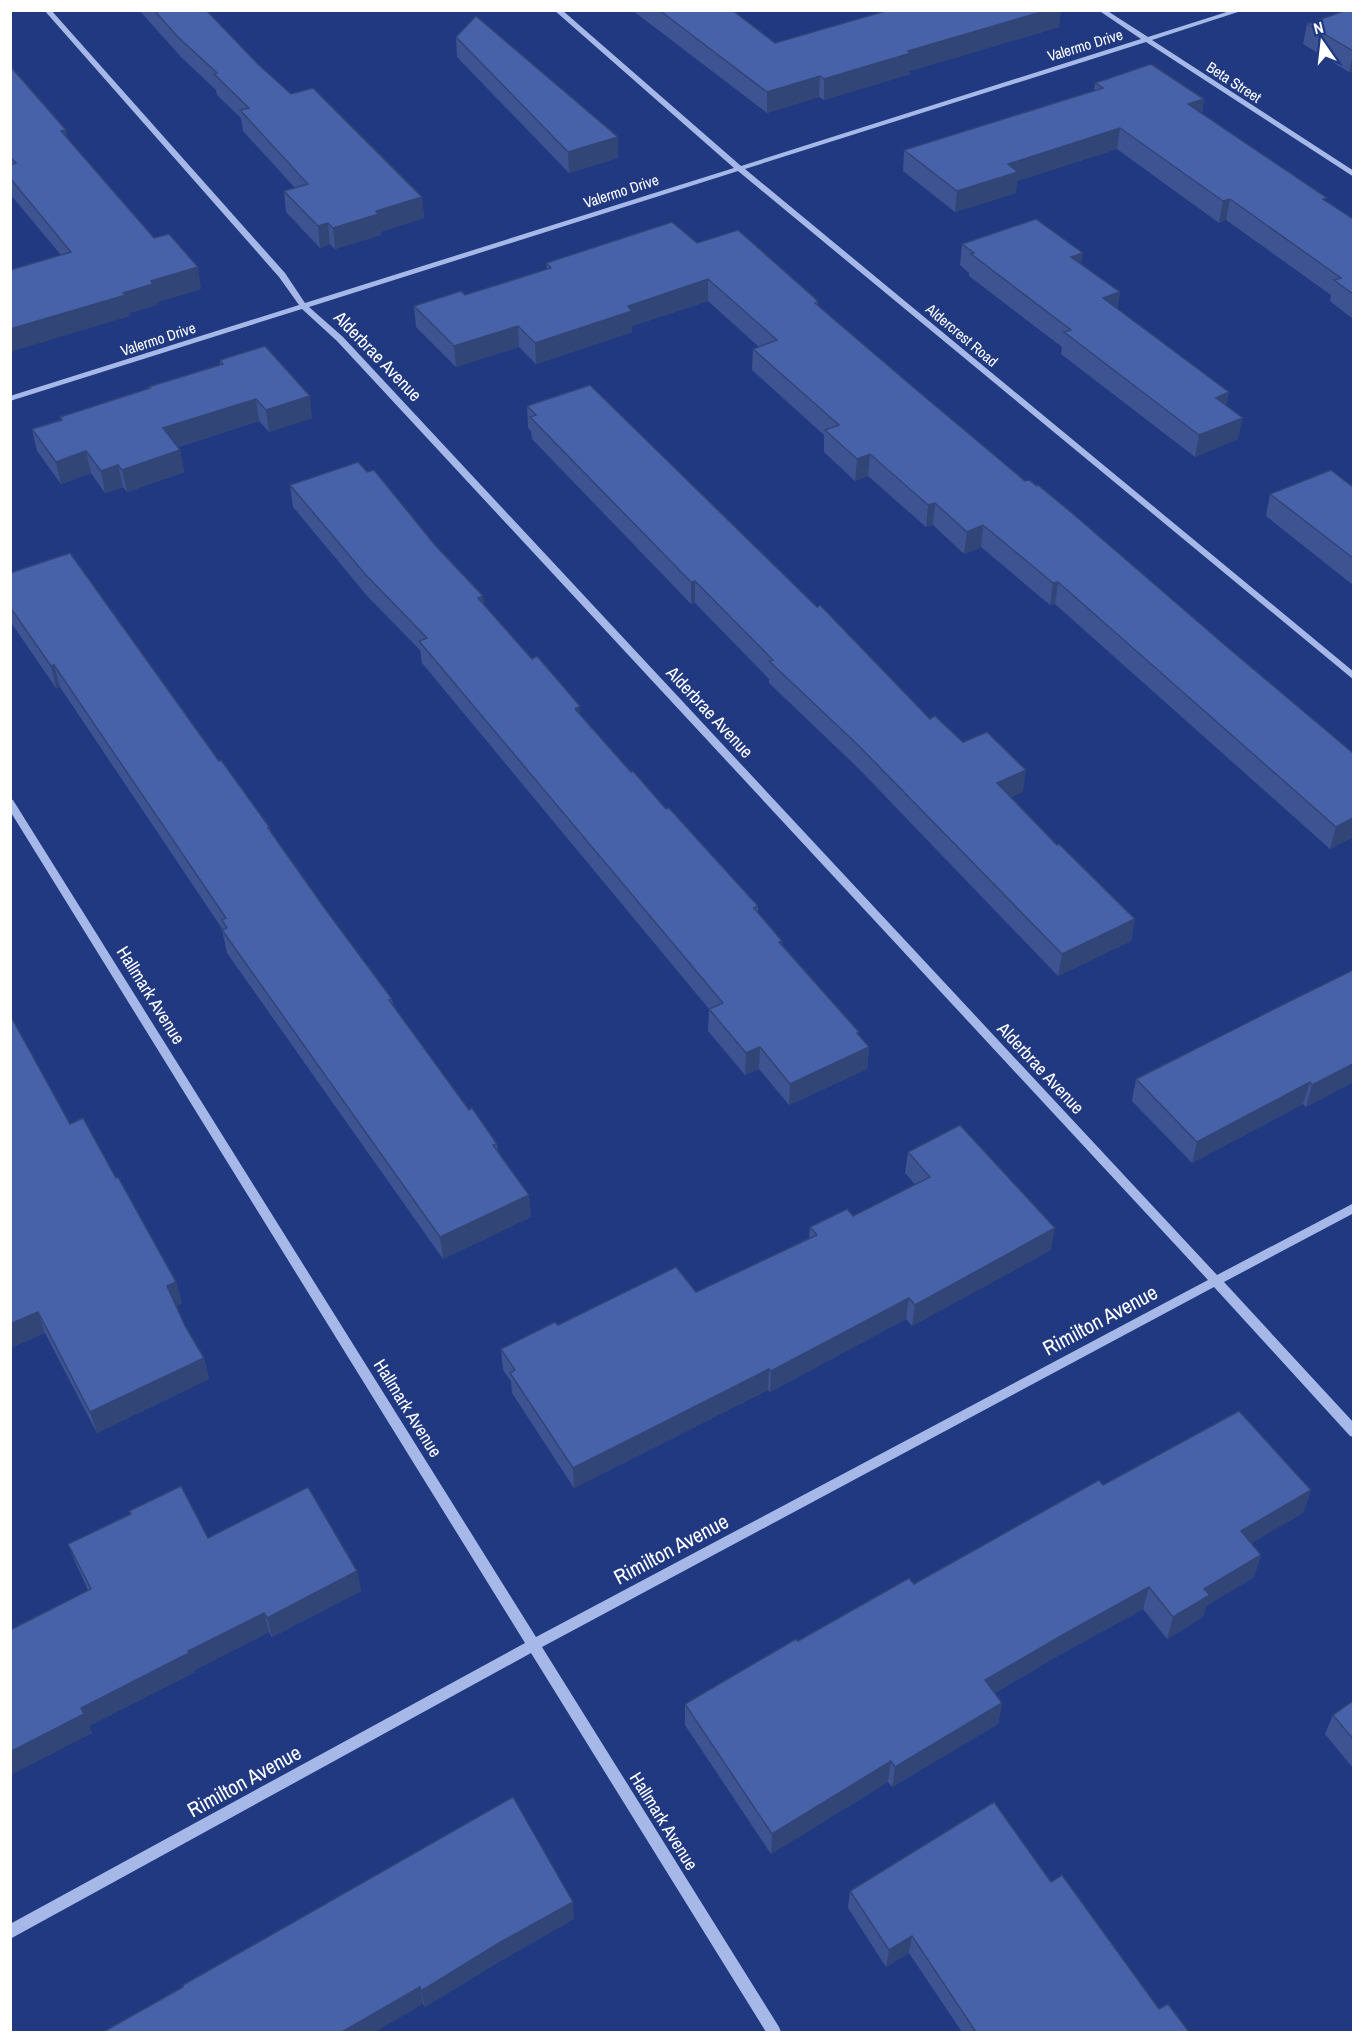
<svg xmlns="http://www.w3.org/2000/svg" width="1364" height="2043" font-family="'Archivo Narrow',sans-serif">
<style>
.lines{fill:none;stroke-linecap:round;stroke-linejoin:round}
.minor{fill:#a5b8e8;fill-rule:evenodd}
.wall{fill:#3e5492}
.shaded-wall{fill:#324577}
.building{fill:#4862aa;stroke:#324577;stroke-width:1.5}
.labels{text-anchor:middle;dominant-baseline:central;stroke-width:6;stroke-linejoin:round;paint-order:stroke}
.far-street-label{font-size:15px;fill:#fff;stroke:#203981}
.street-label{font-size:18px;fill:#fff;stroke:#203981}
.near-street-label{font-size:21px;fill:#fff;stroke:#203981}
</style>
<rect width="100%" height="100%" fill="#203981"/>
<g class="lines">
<polygon class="minor" points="44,10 51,10 285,273 305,303 734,168 554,10 562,10 741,166 1141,39 1098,10 1106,10 1148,37 1233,10 1244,10 1152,40 1354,171 1354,177 1146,42 745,169 1354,672 1354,680 738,171 309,307 343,337 1217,1275 1354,1203 1354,1213 1224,1282 1354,1423 1354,1437 1350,1436 1214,1287 542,1647 779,2027 781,2032 766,2032 531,1653 10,1939 10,1924 525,1643 10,811 10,799 13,800 536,1637 1208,1280 337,341 302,309 10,401 10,396 299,305 279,277"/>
</g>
<g class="wall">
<polygon points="139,10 206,10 259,65 291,94 422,197 424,218 380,232 381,235 335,249 330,244 320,248 286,212 284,191 295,188 243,131 241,118 217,95 216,90 181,57"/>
<polygon points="632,10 732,10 775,43 889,10 1061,10 1059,27 910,71 910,74 824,100 819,97 767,113"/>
<polygon points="1353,10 1353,71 1349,72 1303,44 1307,24"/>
<polygon points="456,37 618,158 569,173 457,57"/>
<polygon points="10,66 68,139 154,238 201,289 157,302 157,305 129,313 130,316 61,255 10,194"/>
<polygon points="1095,83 1204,99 1202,113 1326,201 1353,219 1353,319 1330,301 1331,295 1226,220 1219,223 1117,149 1017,181 1016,193 955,212 903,171 904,150 1094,91"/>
<polygon points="697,243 818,301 818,305 1353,837 1330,849 1055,604 1050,605 981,547 964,554 933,525 926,527 868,476 855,481 824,452 824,435 752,370 753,349 759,347 708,301 632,326 632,332 536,364 519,347 456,367 416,327 414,306 465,295 547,269 546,263"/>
<polygon points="962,244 1081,264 1120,292 1117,309 1227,406 1238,439 1195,457 1061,354 1062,347 969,276 969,273 960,265"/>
<polygon points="220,360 312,418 269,432 259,421 178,447 180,450 184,472 127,492 123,487 105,493 91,473 61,484 37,451 32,429 60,420 60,417 149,389 148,387 220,365"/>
<polygon points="527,406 930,719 963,742 1023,792 1011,797 1057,845 1135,919 1131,941 1058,976 858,768 769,683 769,679 695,603 691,604 532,439 531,431 528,428"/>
<polygon points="367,472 483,596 484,605 631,772 758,906 758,912 782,944 859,1032 859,1035 869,1047 867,1069 789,1105 759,1069 745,1075 708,1031 709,1009 422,663 420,650 368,597 293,507 290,485"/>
<polygon points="1353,487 1353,585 1266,516 1270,494"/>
<polygon points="10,573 219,761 270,828 271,833 326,910 392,999 393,1005 469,1110 497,1144 498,1152 531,1217 443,1259 227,953 222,930 223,930 60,687 56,688 10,621"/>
<polygon points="1353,970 1353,1082 1306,1107 1303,1104 1192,1163 1132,1101 1136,1079"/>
<polygon points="10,1015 70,1124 116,1178 176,1282 182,1303 176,1306 185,1326 204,1358 209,1379 97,1433 45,1333 10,1348"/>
<polygon points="908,1152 1051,1250 912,1326 906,1319 770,1392 768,1390 574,1488 512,1393 511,1381 503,1370 501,1349 558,1325 696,1292 809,1238 810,1227 853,1216 915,1184 905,1173"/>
<polygon points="1103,1485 1311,1490 1303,1513 1251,1543 1261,1555 1254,1577 1206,1606 1203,1617 1167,1639 1143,1609 1061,1654 995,1693 1002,1703 998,1724 892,1787 888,1782 771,1854 685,1725 685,1704 798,1641 914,1584"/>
<polygon points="129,1511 208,1538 357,1571 361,1591 272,1637 269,1632 195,1670 195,1672 89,1726 92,1733 10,1775 88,1590 76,1564 68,1544 130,1514"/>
<polygon points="1353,1701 1353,1768 1325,1734 1333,1715"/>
<polygon points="1051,1882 1159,2009 1189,2032 962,2032 909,1953 886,1967 848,1908 850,1891"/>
<polygon points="574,1919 502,1960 425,2007 423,2004 103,2032"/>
</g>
<g class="shaded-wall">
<polygon points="1048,10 1061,10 1059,27 910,71 910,74 824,100 824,79 908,51"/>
<polygon points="1353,53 1353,71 1349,72"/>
<polygon points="820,76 819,97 767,113 767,92"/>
<polygon points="1204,99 1201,119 1188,104"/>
<polygon points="1120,128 1117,149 1017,181 1016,193 955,212 957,191 1008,164"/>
<polygon points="66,130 70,151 61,131"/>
<polygon points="618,137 618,158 569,173 568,152"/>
<polygon points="422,197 424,218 380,232 381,235 335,249 333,228 376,211"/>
<polygon points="1230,199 1226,220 1219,223 1223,201"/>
<polygon points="328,223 330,244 320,248 318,226"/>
<polygon points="1083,253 1080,274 1071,257"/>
<polygon points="198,267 201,289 157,302 157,305 129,313 130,316 10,352 10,329 123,293 151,281"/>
<polygon points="708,279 708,301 632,326 632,332 536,364 535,343 628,306"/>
<polygon points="1120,292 1117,314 1103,298"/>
<polygon points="518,326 519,347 456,367 454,346"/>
<polygon points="1229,392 1225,414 1216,398"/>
<polygon points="310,396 312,418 269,432 266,410"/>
<polygon points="256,399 259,421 167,450 163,428"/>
<polygon points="1243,418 1238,439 1195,457 1199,435"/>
<polygon points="180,450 184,472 127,492 122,470"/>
<polygon points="86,451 91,473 61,484 56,462"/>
<polygon points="870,454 868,476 855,481 857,459"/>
<polygon points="118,465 123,487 105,493 101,471"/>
<polygon points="935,503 933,525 926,527 928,505"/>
<polygon points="983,525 981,547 964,554 967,532"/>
<polygon points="695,581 695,603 691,604 691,582"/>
<polygon points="1058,582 1055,604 1050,605 1053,583"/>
<polygon points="483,596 485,618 478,598"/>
<polygon points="54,665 60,687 56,688 51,666"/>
<polygon points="580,706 581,728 575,709"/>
<polygon points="1026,770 1023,792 994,805 997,783"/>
<polygon points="1353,818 1353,837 1330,849 1336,827"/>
<polygon points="1135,919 1131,941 1058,976 1062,954"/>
<polygon points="859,1032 857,1052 869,1047 867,1069 789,1105 790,1084"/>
<polygon points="760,1047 759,1069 745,1075 746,1053"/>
<polygon points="1353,1064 1353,1082 1306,1107 1312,1085"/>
<polygon points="1310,1082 1303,1104 1192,1163 1197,1142"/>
<polygon points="529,1195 531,1217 443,1259 440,1237"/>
<polygon points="1055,1228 1051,1250 912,1326 915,1305"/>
<polygon points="176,1282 182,1303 173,1307 167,1286"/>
<polygon points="909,1298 906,1319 770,1392 771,1371"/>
<polygon points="38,1312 45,1333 10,1348 10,1324"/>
<polygon points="204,1358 209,1379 97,1433 90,1412"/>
<polygon points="769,1369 768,1390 574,1488 573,1468"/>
<polygon points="1311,1490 1303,1513 1233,1554 1241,1531"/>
<polygon points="1261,1555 1254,1577 1206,1606 1203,1617 1167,1639 1173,1617 1204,1589"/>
<polygon points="357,1571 361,1591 272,1637 267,1618"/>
<polygon points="1149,1587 1143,1609 1061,1654 981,1701 985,1680 1066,1633"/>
<polygon points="264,1613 269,1632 195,1670 195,1672 89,1726 92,1733 10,1775 10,1752 81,1708 188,1651"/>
<polygon points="1002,1703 998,1724 892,1787 895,1767"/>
<polygon points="891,1761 888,1782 771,1854 772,1834"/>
<polygon points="573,1902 574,1919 502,1960 425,2007 421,1991 499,1943"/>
<polygon points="912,1936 909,1953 886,1967 889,1950"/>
<polygon points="420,1987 423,2004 375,2032 342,2032"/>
</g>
<g class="building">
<polygon points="154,10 206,10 259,65 291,94 313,88 422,197 376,211 379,214 333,228 328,223 318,226 284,191 308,184 240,110 249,108 214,74 217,73 178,37"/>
<polygon points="659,10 732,10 775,43 889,10 1048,10 908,51 911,53 824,79 820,76 767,92"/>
<polygon points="1347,10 1353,10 1353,51 1307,24"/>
<polygon points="476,16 618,137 568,152 456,37"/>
<polygon points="1151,64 1204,99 1188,104 1327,198 1323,199 1353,219 1353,294 1334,280 1341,278 1230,199 1223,201 1120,128 1008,164 1018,172 957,191 904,150 1103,88 1095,83"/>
<polygon points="10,66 66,130 61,131 154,238 169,234 198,267 151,281 153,284 123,293 126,295 10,329 10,270 71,252 10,178 10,165 16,163 10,157"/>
<polygon points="1036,219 1083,253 1071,257 1120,292 1103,298 1229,392 1216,398 1243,418 1199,435 1064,332 1071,330 971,254 974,253 962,244"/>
<polygon points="672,222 697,243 738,230 818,301 815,303 912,386 1025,481 1029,480 1037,486 1038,485 1072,513 1226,646 1353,753 1353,818 1336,827 1058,582 1053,583 983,525 967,532 935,503 928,505 870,454 857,459 825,430 839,425 753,349 777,340 708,279 628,306 632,311 535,343 518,326 454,346 414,306 461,291 465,295 551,268 546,263"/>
<polygon points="265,346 310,396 266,410 256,399 163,428 180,450 122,470 118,465 101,471 86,451 56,462 32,429 62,420 60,417 150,388 148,387 223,364 220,360"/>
<polygon points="590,385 817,607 820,605 930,719 935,716 963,742 987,732 1026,770 997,783 1057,845 1059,844 1135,919 1062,954 859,746 769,661 773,660 695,581 691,582 530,417 536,415 527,406"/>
<polygon points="358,462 367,472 374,470 435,545 483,596 478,598 532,659 537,656 580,706 575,709 631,772 633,771 666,809 669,808 758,906 754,908 782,941 779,942 859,1032 857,1033 869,1047 790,1084 760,1047 746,1053 709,1009 723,1003 419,641 427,638 365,574 290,485"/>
<polygon points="1331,470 1353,487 1353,558 1270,494"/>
<polygon points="70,553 219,761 221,760 270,828 268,828 326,910 392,999 389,1000 469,1110 472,1108 497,1144 493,1145 529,1195 440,1237 222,930 227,928 222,920 226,918 54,665 51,666 10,607 10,573"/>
<polygon points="1353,970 1353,1064 1312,1085 1310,1082 1197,1142 1136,1079 1290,1001"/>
<polygon points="10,1015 70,1124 83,1118 116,1178 118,1177 176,1282 167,1286 185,1326 204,1358 90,1412 38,1312 10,1324"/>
<polygon points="960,1125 1055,1228 915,1305 909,1298 771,1371 769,1369 573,1468 510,1373 515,1370 501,1349 555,1322 558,1325 676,1267 696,1292 817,1235 810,1227 847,1209 853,1216 930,1177 908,1152"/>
<polygon points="1239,1411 1311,1490 1241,1531 1261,1555 1204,1589 1210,1595 1173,1617 1149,1587 1066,1633 985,1680 1002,1703 895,1767 891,1761 772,1834 685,1704 796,1639 798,1641 909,1578 914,1584 1099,1480 1103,1485"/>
<polygon points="181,1486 208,1538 308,1487 357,1571 267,1618 264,1613 188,1651 189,1653 81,1708 84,1714 10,1752 10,1630 91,1589 68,1544 131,1514 129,1511"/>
<polygon points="1353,1701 1353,1739 1333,1715"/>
<polygon points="513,1797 573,1902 499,1943 421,1991 420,1987 342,2032 103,2032 183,1987 183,1985"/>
<polygon points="994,1802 1051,1882 1062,1875 1159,2009 1168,2004 1189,2032 976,2032 912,1936 889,1950 850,1891"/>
</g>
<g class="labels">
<g class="far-street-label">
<text transform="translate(1085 45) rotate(-17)">Valermo Drive</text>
<text transform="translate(1234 82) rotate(33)">Beta Street</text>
<text transform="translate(621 191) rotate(-18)">Valermo Drive</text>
<text transform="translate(962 335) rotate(40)">Aldercrest Road</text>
<text transform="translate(158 339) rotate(-18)">Valermo Drive</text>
</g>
<g class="street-label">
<text transform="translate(378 356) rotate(46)">Alderbrae Avenue</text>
<text transform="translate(710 712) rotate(47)">Alderbrae Avenue</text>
<text transform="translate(151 995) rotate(58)">Hallmark Avenue</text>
<text transform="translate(1041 1068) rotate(47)">Alderbrae Avenue</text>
<text transform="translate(408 1408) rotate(58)">Hallmark Avenue</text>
<text transform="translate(664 1821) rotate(58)">Hallmark Avenue</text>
</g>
<g class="near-street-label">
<text transform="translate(1100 1320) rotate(-28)">Rimilton Avenue</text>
<text transform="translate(671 1549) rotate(-28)">Rimilton Avenue</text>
<text transform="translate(244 1781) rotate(-29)">Rimilton Avenue</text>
</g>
</g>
<rect width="1364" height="2043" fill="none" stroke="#ffffff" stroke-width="24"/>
<g transform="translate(1322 42) rotate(346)" stroke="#203981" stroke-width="4.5" paint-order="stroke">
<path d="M0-4.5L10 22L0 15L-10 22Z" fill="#ffffff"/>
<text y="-9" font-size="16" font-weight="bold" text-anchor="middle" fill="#ffffff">N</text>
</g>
</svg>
